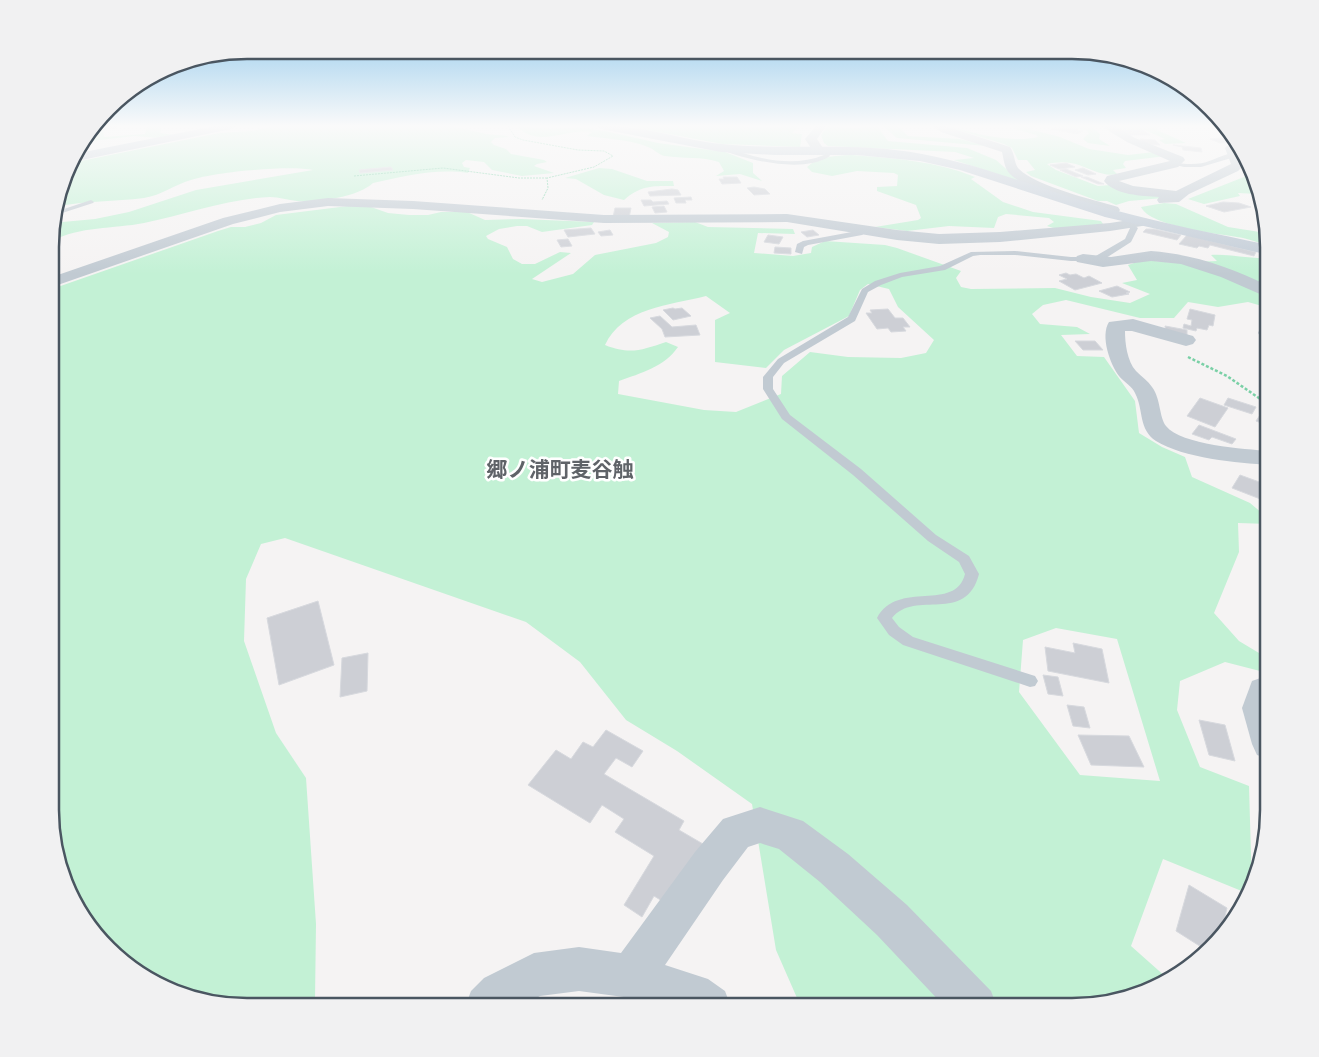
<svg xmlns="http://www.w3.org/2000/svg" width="1319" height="1057" font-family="Karla,'Noto Sans JP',sans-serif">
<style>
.green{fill:#c3f1d5;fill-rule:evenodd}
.building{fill:#cdcfd5;stroke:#d7d9de}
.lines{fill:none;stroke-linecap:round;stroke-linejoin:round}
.path-far1{stroke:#7ad0a6;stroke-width:1;stroke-dasharray:2 1;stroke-linecap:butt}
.path{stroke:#7ad0a6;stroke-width:2.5;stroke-dasharray:3 2;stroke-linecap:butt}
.lane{fill:#c1cad2;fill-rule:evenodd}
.street{fill:#c1cad2;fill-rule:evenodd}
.secondary{fill:#c1cbd6;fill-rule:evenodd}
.labels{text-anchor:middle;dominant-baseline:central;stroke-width:5;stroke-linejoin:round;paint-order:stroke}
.quarter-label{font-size:21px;font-weight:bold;fill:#5f6368;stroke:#fff}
.rim{fill:none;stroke:#4a5661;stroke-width:2.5}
</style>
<rect width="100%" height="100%" fill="#f5f3f3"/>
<g class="green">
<polygon points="147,126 162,126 160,133 175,135 160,138 134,136 82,142 92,129 103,128 104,137 145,134"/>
<path d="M274 126H450L487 134 507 136 508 137 495 138 491 142 494 145 506 149 511 154 544 160 547 162 537 164 534 166 554 173 522 176 492 170 484 162 466 160 462 163 464 167 470 168 468 173C436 168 404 176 373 183 358 197 317 203 297 201 288 200 279 197 270 197 232 198 183 215 144 223 113 229 80 226 52 241V223L95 219 129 212 196 190 313 170C289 165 215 172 191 180 174 185 162 195 144 198 115 202 86 200 56 207L71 163 219 133 252 131Z"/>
<path d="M516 126 551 129 577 127 605 131 658 143 725 152 753 163V173L762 181 740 174 716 176 724 171 719 162C701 156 683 159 665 156 659 155 654 149 648 147 628 139 607 139 587 136L592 132C563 128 541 149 516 126Z"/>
<path d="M627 126H742C757 129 782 126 799 126L792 133 802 134 800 147 722 144Z"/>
<polygon points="828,126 852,128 877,126 888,141 967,148 996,160 1021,182 954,160 974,158 955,152 828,146 824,143 821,135"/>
<polygon points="883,126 898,126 908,136 960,139 986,146 897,138"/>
<path d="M945 126C953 126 959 129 967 131 988 137 1017 142 1038 137L1036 135 1019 130 1011 126H1039L1029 129 1060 137 1089 149 1128 155 1154 152 1166 156 1125 161 1123 164 1126 168 1113 170 1117 174C1103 177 1091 169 1079 165 1068 161 1057 162 1047 164L1056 170 1098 186 1110 185 1163 198 1129 201 1116 205 1107 201H1098L1031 176 1026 172 1035 170 1027 160H1018L1012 148 1004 144Z"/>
<polygon points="1053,126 1101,126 1093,128 1100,134 1099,139 1110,146 1088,143 1083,139 1089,133 1086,130"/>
<polygon points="1112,126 1182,126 1182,127 1158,127 1157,130 1186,143 1165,144 1159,140 1165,139 1145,130 1116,129"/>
<path d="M851 155C893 158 936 161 975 177L971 179 1003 202 1033 212 1101 221 1103 224 1057 229 1047 226 1054 222 1049 218 1006 214 998 217 994 228 949 226 907 231 875 227 918 220 921 218 916 205 877 191V187L897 186 898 175 894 173 857 171 832 176 812 172 807 167C819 156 836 156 851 155Z"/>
<polygon points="1250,165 1254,171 1258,194 1238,193 1240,196 1204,204 1188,199 1244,177"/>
<path d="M599 168 612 169 647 181H673L674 186C653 186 641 185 624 200L604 195 576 179 565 178Z"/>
<path d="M1164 203 1176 204 1228 227 1266 233 1269 246C1260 243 1252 240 1243 238 1221 234 1150 227 1141 207Z"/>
<path d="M348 206 371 207 388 213 409 215H428L441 212H467L485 220 521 219 594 222 592 225 542 232 527 226H517L499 229 486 236 488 239 507 247 513 259 522 264H535L560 252 571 253 532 279 542 282 573 274 595 255 656 243 668 237 669 232 652 223 695 222 708 227 793 229 795 234 758 233 754 253 793 256 811 253 812 247 825 241 885 245 897 248 961 271 956 278 961 287 971 289 1055 288 1091 297 1130 303 1150 294 1122 283 1137 280 1128 265 1143 260 1177 263 1217 261 1211 255C1230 254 1249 259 1269 258V308L1248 302 1218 307 1188 302 1174 318H1140L1066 300 1043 305 1032 314 1040 324 1077 327 1090 334 1061 335 1077 356 1104 357 1135 401 1139 433 1162 447 1185 457 1192 477 1250 503 1269 519V524L1238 523 1239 552 1214 613 1239 641 1269 659V664L1260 671 1225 662 1180 681 1177 710 1200 767 1249 786 1252 890 1249 894 1163 859 1131 946 1167 978 1148 992 1072 1007H801L776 950 752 804 677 751 626 720 580 662 526 622 285 538 261 544 246 579 244 641 276 733 306 778 316 924 315 999 311 1007H234L171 992 117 958 70 898 50 823 52 289 218 231 231 227H245L261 223 276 215ZM868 284 889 289 898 307 934 340 926 353 901 358 848 357 810 352 782 376 781 394 736 412 704 410 618 394 619 381C641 373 664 367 678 347L666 342C642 350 630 355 605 345 622 308 670 305 706 296L730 313 715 320V362L766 368 784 350 849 316 860 290ZM1056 628 1117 639 1160 781 1080 775 1019 692 1023 640Z"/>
</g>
<g class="building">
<polygon points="1055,127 1062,127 1083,131 1077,134 1051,129"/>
<polygon points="1118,130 1143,130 1150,135 1125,135"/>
<polygon points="1223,138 1233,142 1220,143 1210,139"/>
<polygon points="1140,139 1155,140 1160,145 1143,144"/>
<polygon points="1173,145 1201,148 1202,152 1183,150 1182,147"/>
<polygon points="1066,163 1075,167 1059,169 1050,165"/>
<polygon points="391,167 393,170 360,173 359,170"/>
<polygon points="1083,168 1096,174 1088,175 1075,170"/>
<polygon points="1066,169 1083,176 1076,177 1060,170"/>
<polygon points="723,177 737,177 741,183 722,184 719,179 724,179"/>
<polygon points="1081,177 1087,177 1104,184 1098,184"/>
<polygon points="754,187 765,189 770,194 754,195 747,188"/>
<polygon points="672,189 678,190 681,195 650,196 648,192"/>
<polygon points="691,197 692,200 685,200 686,203 676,203 674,198"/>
<polygon points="641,200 651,200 653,202 667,201 669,204 644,206"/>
<polygon points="1223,202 1239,203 1251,207 1224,212 1206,206"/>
<polygon points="664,206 667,212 655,213 652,207"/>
<polygon points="615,208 631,208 629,218 613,217"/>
<polygon points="591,228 595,234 568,237 564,230"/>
<polygon points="1146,229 1154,229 1181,235 1177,240 1143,232"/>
<polygon points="610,230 613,235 601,236 598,232"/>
<polygon points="813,230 819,235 807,237 801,232"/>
<polygon points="768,235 783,237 779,244 764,242"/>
<polygon points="1187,235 1256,252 1254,256 1210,245 1208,248 1199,246 1197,248 1179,244"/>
<polygon points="568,239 572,246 561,247 557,240"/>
<polygon points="775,247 791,248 791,254 774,253"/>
<polygon points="1066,273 1070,275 1076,274 1084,278 1089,276 1102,283 1075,290 1059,281 1067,279 1059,275"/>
<polygon points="1117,286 1130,292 1126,293 1129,294 1112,297 1099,291"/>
<polygon points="673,308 675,309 682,308 691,316 673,320 663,310"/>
<polygon points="888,309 895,318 903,318 910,327 903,327 906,331 891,332 888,328 877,329 866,313 872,313 870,310"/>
<polygon points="1190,309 1215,315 1213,326 1209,325 1207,330 1197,328 1196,331 1183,328 1184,324 1191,326 1192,320 1187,319"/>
<polygon points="660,316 672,327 696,325 700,335 665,337 662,329 650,318"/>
<polygon points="1165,326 1187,330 1187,336 1166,332"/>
<polygon points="1075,341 1095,341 1103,350 1083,350"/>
<polygon points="1200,398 1228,408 1215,427 1187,416"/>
<polygon points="1228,398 1256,407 1252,414 1224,405"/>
<polygon points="1260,415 1269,418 1269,426 1256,421"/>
<polygon points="1199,425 1236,439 1232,444 1212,437 1209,440 1192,434"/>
<polygon points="1240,475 1262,483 1260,487 1269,491 1268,502 1232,488"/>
<polygon points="318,601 334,665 279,685 267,618"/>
<polygon points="1073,643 1102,649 1109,683 1048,671 1045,647 1075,653"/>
<polygon points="368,653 367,691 340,697 342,658"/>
<polygon points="1043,675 1058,677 1063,696 1048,694"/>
<polygon points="1067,705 1084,707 1090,728 1073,726"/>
<polygon points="1199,720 1225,725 1235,761 1209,755"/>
<polygon points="606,730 643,751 632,767 616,758 604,774 684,821 679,830 703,844 667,904 654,896 642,917 624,905 654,856 615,832 624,819 602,805 590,823 528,785 556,750 571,759 583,742 593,747"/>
<polygon points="1078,735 1129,736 1144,767 1091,765"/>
<polygon points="1189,885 1227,908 1219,941 1206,950 1176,931"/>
</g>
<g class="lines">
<g class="path-far1">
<polyline points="508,126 515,137 523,140 578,150 604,151 613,156 594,167 547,178 548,188 542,200"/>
<polyline points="354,176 443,168 519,178 547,178"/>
</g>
<polyline class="path" points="1188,357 1227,376 1269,405"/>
<g class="lane">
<path d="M721 146C754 157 790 169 824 155L822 151 825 149 830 156C803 174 747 160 719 149Z"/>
<path d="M1228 154 1238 156 1201 167H1184L1171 164C1176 162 1181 164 1187 164 1206 165 1212 159 1228 154Z"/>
<polygon points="91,200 94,202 93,203 53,216 55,212"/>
<path d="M1127 223H1131L1138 228 1131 242 1106 258 1095 261H1071L1015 255H980L973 256 945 270 902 277 881 285 868 292 855 321 784 363 773 377V389L790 415 861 469 936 535 969 556 979 574C966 625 915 589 892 618L899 627 913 637 1035 676 1038 681 1035 686 1030 687 903 645 889 635 877 618C898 579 955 613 965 574L959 562 928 541 853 475 782 419 763 389V377L778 359 848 317 862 289 875 281 900 273 940 266 971 252 1015 251 1071 257H1094L1125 239 1130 228 1126 224Z"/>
<polygon points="865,228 869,230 862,235 808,245 804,247 802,254 795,252 797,244 803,241 857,231"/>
</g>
<g class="street">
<polygon points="95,126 119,126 114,129 92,130"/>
<polygon points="816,126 826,126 817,139 825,151 819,155 815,154 805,139"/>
<path d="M932 126H945L1010 147C1015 154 1014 164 1019 169 1036 186 1094 200 1118 207L1120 210 1115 217H1105L1103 214 1104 212C1079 204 1028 192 1010 174 1004 168 1004 160 1002 152L941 132Z"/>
<path d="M1101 126H1114L1135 138 1183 157 1185 160 1178 167 1119 181 1133 186 1176 191 1231 164 1225 148 1227 146 1234 144 1244 165 1238 171 1189 194 1179 202 1159 203 1157 200 1159 197C1142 196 1115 195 1104 181L1107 176 1170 161 1127 142Z"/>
<polygon points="328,198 413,201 604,215 787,214 897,230 939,234 1000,232 1110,223 1142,218 1147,219 1149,222 1147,225 1142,226 1110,231 1000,242 939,244 897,240 787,222 604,223 413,209 328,206 280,212 233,224 52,287 52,277 223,218 280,204"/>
<path d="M1151 251C1193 254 1232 268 1269 286V298L1221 277 1181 264 1151 261 1103 267 1077 262 1075 259 1077 256 1083 254 1111 257Z"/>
<path d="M1133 319 1193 336 1196 340 1193 344 1186 346 1132 331H1125C1125 343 1127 361 1136 371 1142 377 1148 381 1152 387 1161 399 1159 417 1166 426 1181 445 1245 449 1269 451V465C1238 463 1183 458 1156 441 1138 429 1144 410 1135 393 1132 386 1124 382 1119 376 1110 364 1100 336 1109 322Z"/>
<polygon points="1269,322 1269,341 1262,339 1258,333 1262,324"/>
<polygon points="1269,675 1269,759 1257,755 1252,744 1242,708 1252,681"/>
<polygon points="760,807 803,821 848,854 907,905 991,991 997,1007 945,1007 877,935 820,882 779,849 760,843 748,847 723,880 665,965 708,979 725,991 731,1007 660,1007 631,998 579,991 540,996 521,1007 465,1007 471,991 484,978 534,953 579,947 621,953 695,852 723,819"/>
</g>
<g class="secondary">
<polygon points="215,126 237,126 231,129 72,162 74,154"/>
<path d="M595 126C638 123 680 140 722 144 788 151 856 141 922 154 988 166 1049 193 1114 210 1165 224 1217 234 1269 245V255L1105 217 960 170 920 161 857 155H775L721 152 601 129Z"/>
</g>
</g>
<linearGradient id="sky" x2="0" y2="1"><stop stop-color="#85c3ea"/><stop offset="0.46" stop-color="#fafafa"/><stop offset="1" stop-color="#fafafa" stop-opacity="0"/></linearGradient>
<rect width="1319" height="274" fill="url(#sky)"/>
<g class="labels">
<g class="quarter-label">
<text x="560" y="470">郷ノ浦町麦谷触</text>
</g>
</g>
<path d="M0 0H1319V1057H0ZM247 59H1072A188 188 0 0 1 1260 247V810A188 188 0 0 1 1072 998H247A188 188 0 0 1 59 810V247A188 188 0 0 1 247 59Z" fill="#f1f1f2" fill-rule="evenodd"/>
<path class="rim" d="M247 59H1072A188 188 0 0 1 1260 247V810A188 188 0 0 1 1072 998H247A188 188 0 0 1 59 810V247A188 188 0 0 1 247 59Z"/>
</svg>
